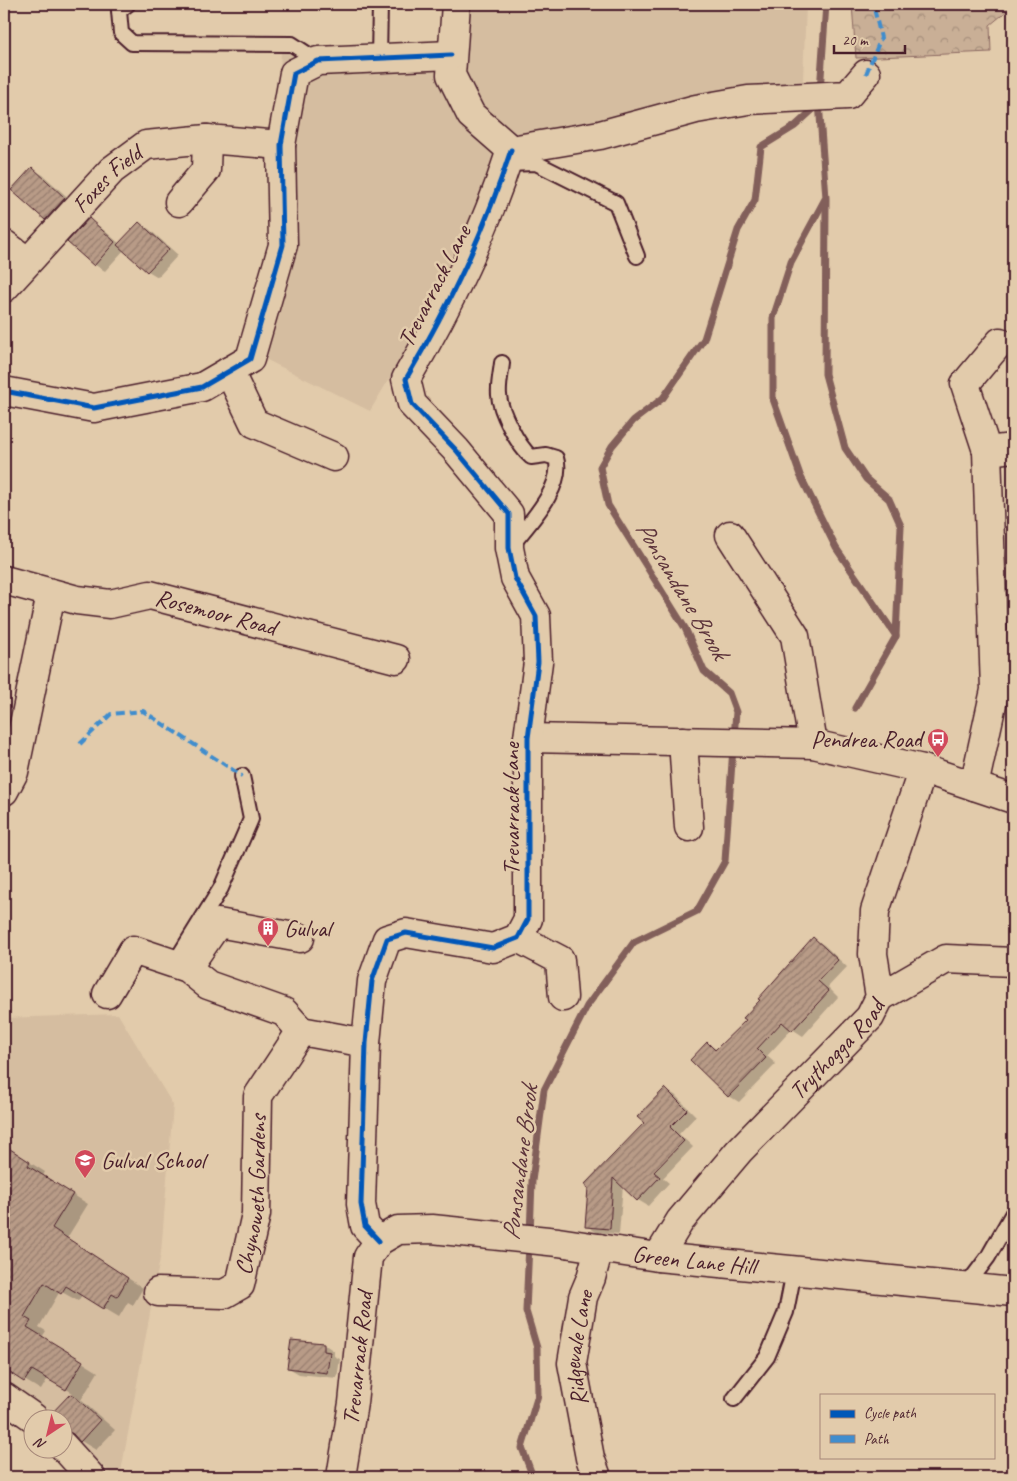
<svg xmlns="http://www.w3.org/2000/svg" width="1017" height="1481" font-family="Caveat,sans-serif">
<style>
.built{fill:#d5bda0}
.park{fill:url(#park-crowns);stroke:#8a6760}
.shadow{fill:#0003}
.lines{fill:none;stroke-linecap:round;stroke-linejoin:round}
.stream{stroke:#825f5a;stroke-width:7}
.building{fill:url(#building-hatch);stroke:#4a1f2b}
.service-casing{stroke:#4a1f2b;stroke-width:18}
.minor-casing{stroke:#4a1f2b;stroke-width:31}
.secondary-casing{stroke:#4a1f2b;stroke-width:31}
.service{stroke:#e2cbab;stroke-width:14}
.minor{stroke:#e2cbab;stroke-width:28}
.secondary{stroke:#e2cbab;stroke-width:28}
.quiet{stroke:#418dcd;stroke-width:4;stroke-dasharray:8 4;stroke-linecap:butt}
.cycleway-casing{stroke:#e2cbab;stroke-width:8}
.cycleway{stroke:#0057b8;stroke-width:5}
.labels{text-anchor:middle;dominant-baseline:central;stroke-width:5;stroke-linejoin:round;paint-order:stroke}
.street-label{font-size:24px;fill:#4a1f2b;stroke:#e2cbab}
.poi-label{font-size:24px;fill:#4a1f2b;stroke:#e2cbab;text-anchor:start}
.water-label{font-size:25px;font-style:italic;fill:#5d343b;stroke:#e2cbab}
</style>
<defs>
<pattern id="park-crowns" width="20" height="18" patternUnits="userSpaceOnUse" patternTransform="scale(1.25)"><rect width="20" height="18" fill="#c9af96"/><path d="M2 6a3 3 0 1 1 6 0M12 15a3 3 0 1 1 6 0" fill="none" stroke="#a58e7b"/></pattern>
<pattern id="building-hatch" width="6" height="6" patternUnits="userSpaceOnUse" patternTransform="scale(1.25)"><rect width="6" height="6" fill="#b89b87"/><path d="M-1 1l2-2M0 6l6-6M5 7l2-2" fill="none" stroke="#987e6f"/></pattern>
</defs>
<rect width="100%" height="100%" fill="#e2cbab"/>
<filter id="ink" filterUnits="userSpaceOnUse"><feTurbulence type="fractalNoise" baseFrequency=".02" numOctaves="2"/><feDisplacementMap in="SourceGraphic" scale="10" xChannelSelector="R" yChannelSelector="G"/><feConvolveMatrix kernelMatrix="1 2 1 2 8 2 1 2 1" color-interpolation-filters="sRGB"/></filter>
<g filter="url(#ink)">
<g class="built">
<polygon points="471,4 806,4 803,81 521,156 370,411 267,360 281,50 468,49"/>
<polygon points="118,1014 173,1105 161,1253 120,1477 115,1477 63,1429 62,1418 52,1418 4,1382 4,1018"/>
</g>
<polygon class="park" points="852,4 1013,4 1013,6 990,25 991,52 856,58"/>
<g class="shadow">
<polygon points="32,169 43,175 75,204 56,225 45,219"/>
<polygon points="89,220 99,226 120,244 139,223 149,229 178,255 158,277 148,271 124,250 105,271 95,265"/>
<polygon points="814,939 824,945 847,967 828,987 838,997 803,1036 792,1029 767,1056 776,1064 739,1102 729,1096 708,1044 718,1050 747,1020"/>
<polygon points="665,1090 675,1095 696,1116 679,1134 693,1147 663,1178 669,1183 648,1206 638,1200 623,1185 619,1234 596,1232 587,1226 589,1188 645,1123"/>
<polygon points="4,1146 45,1172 43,1176 88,1204 67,1238 143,1288 133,1305 128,1302 119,1317 82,1295 78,1301 60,1291 39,1327 46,1331 42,1337 98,1372 81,1400 115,1430 96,1450 81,1441 62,1425 62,1418 54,1418 51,1416 73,1393 48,1378 41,1390 6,1369 11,1360 4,1355"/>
<polygon points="324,1344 334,1351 334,1356 340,1359 337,1378 299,1374 289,1368"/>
</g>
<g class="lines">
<g class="stream">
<polyline points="820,91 826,4"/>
<polyline points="819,102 826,198 825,374 845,448 866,479 889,499 901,526 896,636"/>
<polyline points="825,199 791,262 773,318 773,399 800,475 836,548 896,636 855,708"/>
<polyline points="734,737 736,712 729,693 704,671 685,628 608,505 600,467 612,446 633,421 663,398 704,339 738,230 755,200 761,147 795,126 818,105"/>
<polyline points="530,1234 532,1181 544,1090 587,1006 634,942 697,911 725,861 733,748"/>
<polyline points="529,1244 526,1311 537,1348 538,1395 522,1448 533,1477"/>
</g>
</g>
<g class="building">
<polygon points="32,167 65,198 45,220 11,190"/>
<polygon points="89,218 115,242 94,266 67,242"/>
<polygon points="139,222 169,249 147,272 117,245"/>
<polygon points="813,937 838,960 818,981 829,991 792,1031 782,1022 757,1049 766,1058 728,1097 690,1060 707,1042 715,1050 746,1020 743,1018 760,1000 758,999"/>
<polygon points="665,1088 687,1110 670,1127 684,1141 654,1172 660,1177 637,1201 613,1178 610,1229 585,1227 588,1188 584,1185 644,1123 637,1117"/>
<polygon points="4,1145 30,1162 28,1166 73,1194 52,1228 128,1278 117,1297 112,1294 103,1309 66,1286 61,1294 44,1283 24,1317 31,1321 27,1327 83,1361 66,1390 32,1370 24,1382 4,1369"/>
<polygon points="291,1340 324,1343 324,1351 330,1352 327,1373 287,1368"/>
<polygon points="71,1393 100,1420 80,1442 73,1434 62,1429 62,1418 52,1418 49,1416"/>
</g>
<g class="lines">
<g class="service-casing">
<g id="service">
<polyline points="128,4 119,11 121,33 132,43 292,44 318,61"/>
<polyline points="379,59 380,4"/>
<polyline points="506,164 536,163 616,203 637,256"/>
<path d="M502 363C501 373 498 385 499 395 500 411 518 446 531 457L546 455 556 458C565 487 528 524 511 546"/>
<polyline points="174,964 221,888 251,819 242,776"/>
<polyline points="964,1289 988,1257 1013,1213"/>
<polyline points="734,1399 767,1357 786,1312 794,1271"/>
</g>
</g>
<g class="minor-casing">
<g id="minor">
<polyline points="456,4 451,75 471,115 511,150"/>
<polyline points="511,150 600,135 696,109 748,100 848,95 866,74"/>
<polyline points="179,202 206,170 207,139"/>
<polyline points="4,244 27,261"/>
<path id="s1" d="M4 288 112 170 146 145 207 139 281 145"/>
<polyline points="1000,342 965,384 987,451 1013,448"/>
<polyline points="229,371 254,423 334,457"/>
<polyline points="4,391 94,408 202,387 250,359 283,245 281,145 294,73 318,61 451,55"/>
<polyline points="730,535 795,636 813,744"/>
<path id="s2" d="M4 580 77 600 110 604 150 595 396 659"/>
<polyline points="528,738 813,744 923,769 1013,799"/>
<polyline points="683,741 689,827"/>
<polyline points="974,786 995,690 987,451"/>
<polyline points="4,791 14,772 51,594"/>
<polyline points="518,938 560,960 563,997"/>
<polyline points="187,968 218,923 300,938"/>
<polyline points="107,994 133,950 187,968 208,985 284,1012 301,1031 366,1043"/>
<polyline points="880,997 946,959 1013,962"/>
<path d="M379 1241 365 1226 361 1204 366 1043 372 981 387 939 406 933 493 948 518 938 528 919V738L538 662 536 616 515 578 509 548V514L456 450 412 404 406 379C450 304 484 233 511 150"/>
<path id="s3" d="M658 1257 680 1221 739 1151 870 1017 880 997 873 954 875 911 923 769"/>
<path id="s4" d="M158 1292 224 1294 240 1285 256 1214 258 1096 301 1031"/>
<polyline points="4,1397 34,1418"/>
<polyline points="62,1445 91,1477"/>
<path id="s5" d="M597 1477 590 1458 572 1363 583 1297 591 1278 599 1248"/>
</g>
</g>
<g class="secondary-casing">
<g id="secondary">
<path id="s6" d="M341 1477 353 1403 368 1257 379 1241 398 1230 432 1229 558 1242 658 1257 1013 1292"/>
</g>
</g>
<use href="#service" class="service"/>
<use href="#minor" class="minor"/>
<use href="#secondary" class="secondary"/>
<g class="quiet">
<polyline points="866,74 881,38 873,4"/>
<polyline points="80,744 111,714 143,711 242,776"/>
</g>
<g class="cycleway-casing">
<g id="cycleway">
<polyline points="4,391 94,408 202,387 250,359 283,245 281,145 294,73 318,61 451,55"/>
<path d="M379 1241 365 1226 361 1204 366 1043 372 981 387 939 406 933 493 948 518 938 528 919V738L538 662 536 616 515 578 509 548V514L456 450 412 404 406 379C450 304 484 233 511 150"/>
</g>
</g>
<use href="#cycleway" class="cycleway"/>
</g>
</g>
<defs>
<g id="bus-pin" transform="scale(1.125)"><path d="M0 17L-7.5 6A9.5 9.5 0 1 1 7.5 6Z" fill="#d1495b" stroke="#e2cbab"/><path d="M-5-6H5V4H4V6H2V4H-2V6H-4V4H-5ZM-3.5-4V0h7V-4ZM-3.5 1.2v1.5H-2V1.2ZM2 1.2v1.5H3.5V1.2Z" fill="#fff"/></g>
<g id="building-pin" transform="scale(1.125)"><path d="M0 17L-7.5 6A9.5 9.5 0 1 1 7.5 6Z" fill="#d1495b" stroke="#e2cbab"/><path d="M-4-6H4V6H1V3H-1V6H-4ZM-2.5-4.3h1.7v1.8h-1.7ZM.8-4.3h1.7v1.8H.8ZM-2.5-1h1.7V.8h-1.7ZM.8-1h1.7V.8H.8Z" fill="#fff"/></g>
<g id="school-pin" transform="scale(1.125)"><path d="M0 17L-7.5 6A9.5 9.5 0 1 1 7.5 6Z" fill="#d1495b" stroke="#e2cbab"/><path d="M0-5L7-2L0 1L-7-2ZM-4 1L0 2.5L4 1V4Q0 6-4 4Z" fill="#fff"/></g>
</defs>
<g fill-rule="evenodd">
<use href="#bus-pin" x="938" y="739"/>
<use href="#building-pin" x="268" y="928"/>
<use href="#school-pin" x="85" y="1160"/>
</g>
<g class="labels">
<g class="street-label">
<text stroke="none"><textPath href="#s1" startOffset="150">Foxes Field</textPath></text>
<text transform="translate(434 286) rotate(-63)">Trevarrack Lane</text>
<text stroke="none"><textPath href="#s2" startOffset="218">Rosemoor Road</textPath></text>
<text transform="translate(511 809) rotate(-90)">Trevarrack Lane</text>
<text stroke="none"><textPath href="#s3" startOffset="275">Trythogga Road</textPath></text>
<text stroke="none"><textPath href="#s4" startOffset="176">Chynoweth Gardens</textPath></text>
<text stroke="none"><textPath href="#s6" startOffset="561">Green Lane Hill</textPath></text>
<text stroke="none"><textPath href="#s5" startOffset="132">Ridgevale Lane</textPath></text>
<text stroke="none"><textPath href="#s6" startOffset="120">Trevarrack Road</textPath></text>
</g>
<g class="poi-label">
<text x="922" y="739" text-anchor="end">Pendrea Road</text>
<text x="284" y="928">Gulval</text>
<text x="101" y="1160">Gulval School</text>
</g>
<g class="water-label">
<text transform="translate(682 590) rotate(59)">Ponsandane Brook</text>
<text transform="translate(520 1163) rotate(-83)">Ponsandane Brook</text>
</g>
</g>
<rect width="1017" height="1481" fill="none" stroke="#e2cbab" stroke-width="20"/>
<rect x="10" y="10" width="997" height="1461" fill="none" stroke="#4a1f2b" stroke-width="2" filter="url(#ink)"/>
<rect x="820" y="1394" width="175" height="65" fill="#e2cbab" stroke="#a58678"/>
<rect x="830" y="1410" width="25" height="8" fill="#0057b8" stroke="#a58678"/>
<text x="864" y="1418" font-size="15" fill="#4a1f2b">Cycle path</text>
<rect x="830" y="1435" width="25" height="8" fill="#418dcd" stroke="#a58678"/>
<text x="864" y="1444" font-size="15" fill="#4a1f2b">Path</text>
<g transform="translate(48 1434) rotate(215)"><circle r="24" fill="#e2cbab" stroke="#a58678"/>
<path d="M0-4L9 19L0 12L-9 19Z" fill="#d1495b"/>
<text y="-8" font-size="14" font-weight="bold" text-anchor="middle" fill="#4a1f2b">N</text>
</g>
<path d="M834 45v8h71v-8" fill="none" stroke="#4a1f2b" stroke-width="2.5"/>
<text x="842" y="45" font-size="15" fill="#4a1f2b" stroke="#e2cbab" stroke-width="4" paint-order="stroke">20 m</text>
</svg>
